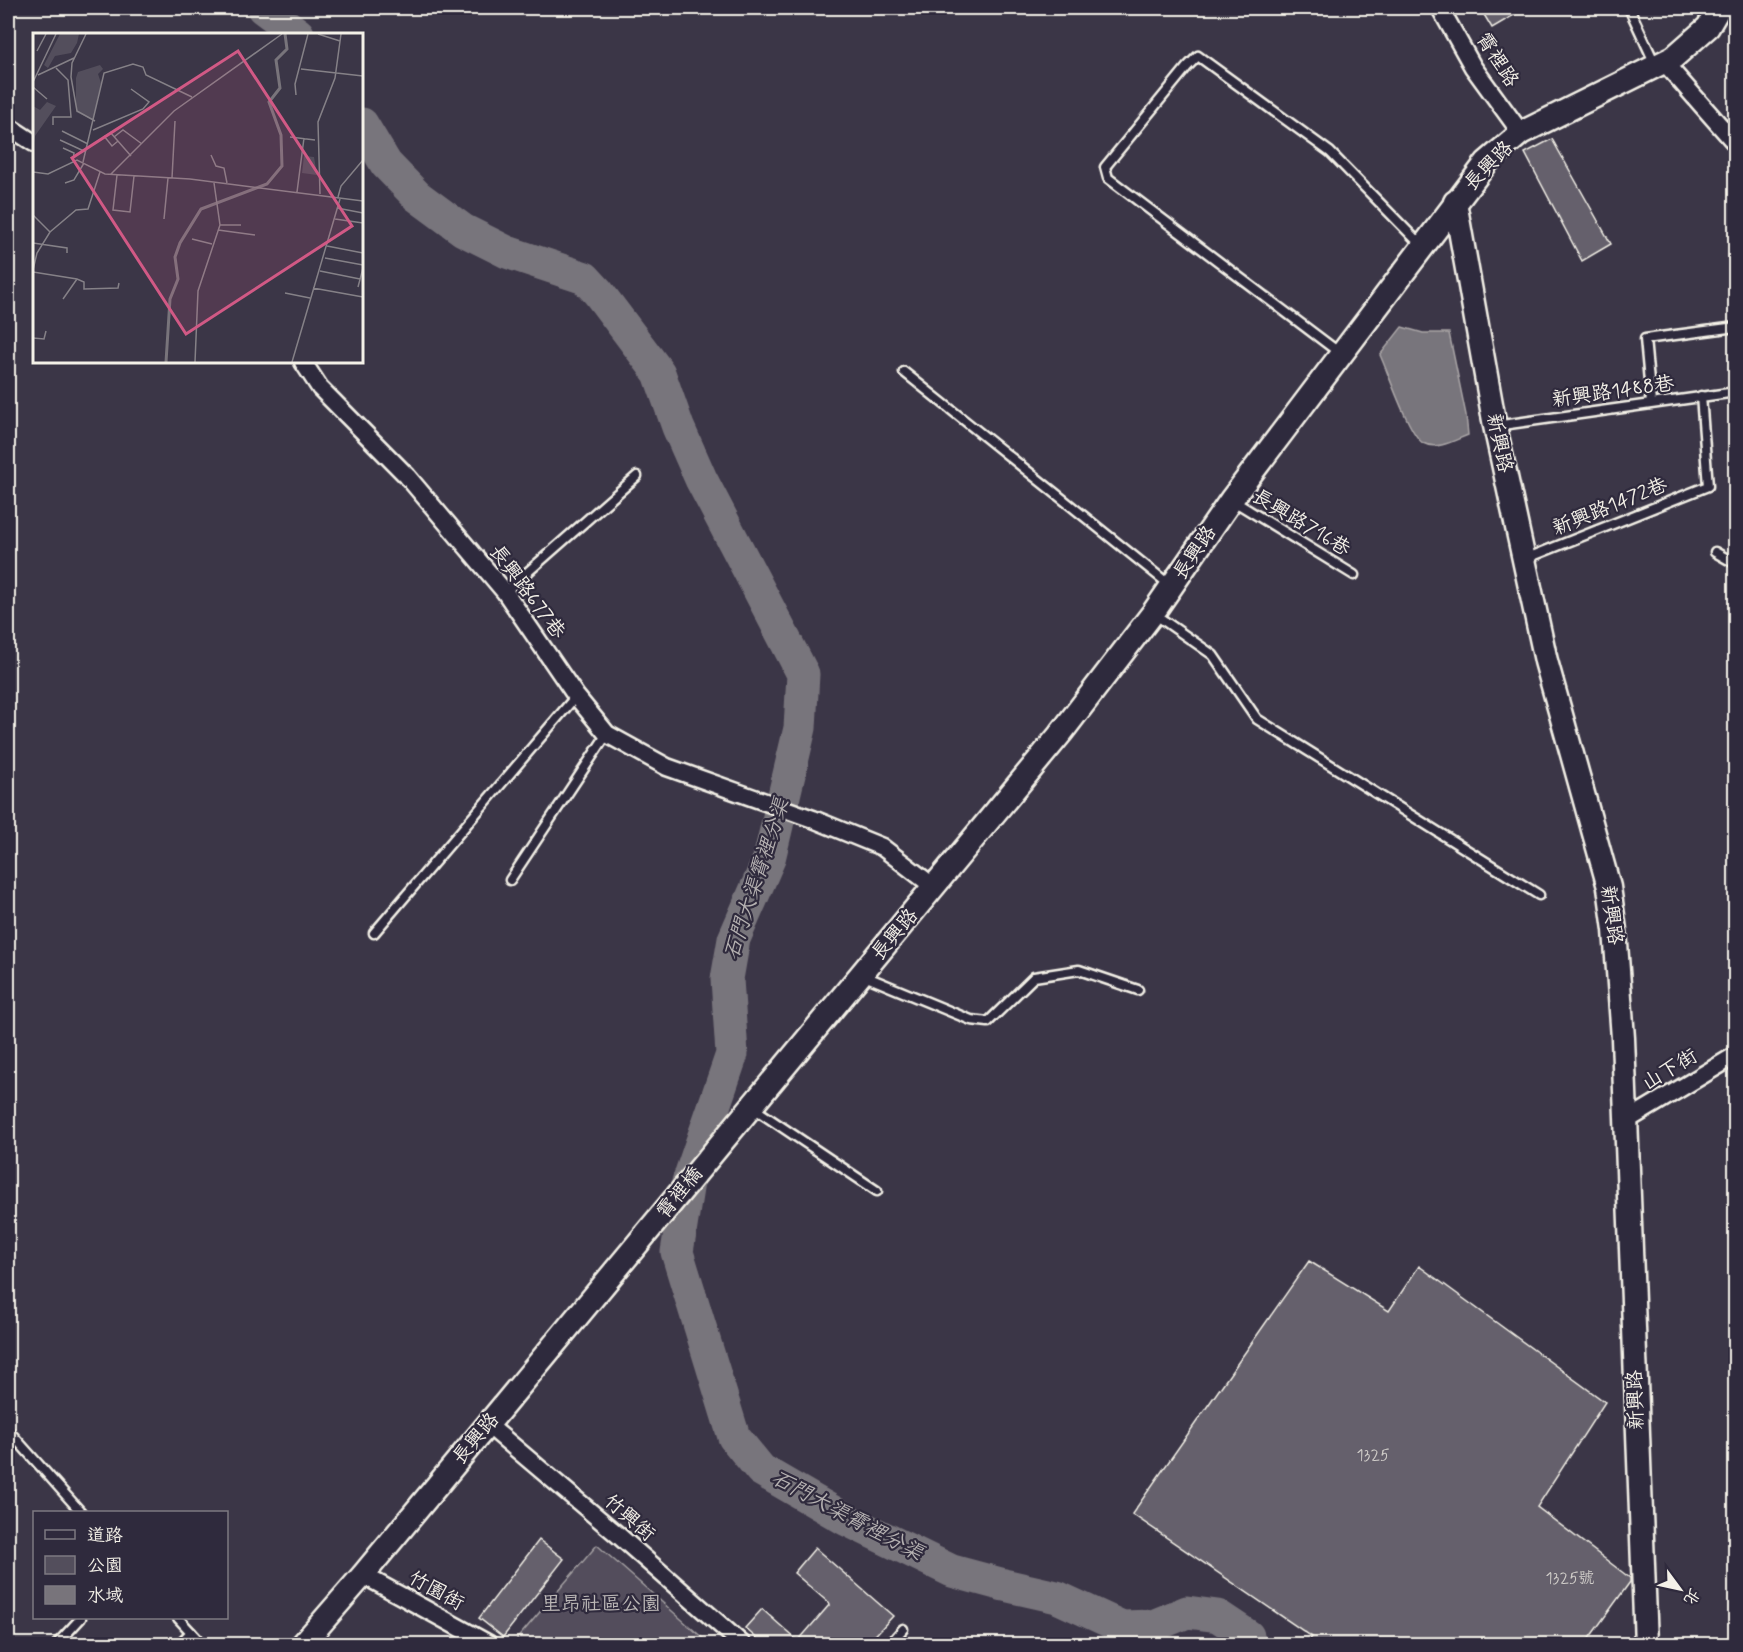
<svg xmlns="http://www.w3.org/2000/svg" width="1743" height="1652" font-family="Mynerve,'LXGW WenKai TC',sans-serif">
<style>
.green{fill:#534e5c;stroke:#a4a0a2;stroke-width:1.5}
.water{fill:#78747b;stroke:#aaa6a7;stroke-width:1.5}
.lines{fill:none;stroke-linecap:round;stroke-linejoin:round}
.river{stroke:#78747b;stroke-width:33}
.building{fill:#65616c;stroke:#f4f1e8;stroke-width:1.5}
.lane-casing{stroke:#f4f1e8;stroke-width:13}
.street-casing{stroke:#f4f1e8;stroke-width:21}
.secondary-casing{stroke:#f4f1e8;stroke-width:27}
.lane{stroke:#2f2a3d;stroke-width:8}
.street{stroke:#2f2a3d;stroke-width:16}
.secondary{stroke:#2f2a3d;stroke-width:22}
.labels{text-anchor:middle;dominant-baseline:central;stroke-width:4.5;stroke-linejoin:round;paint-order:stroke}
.number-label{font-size:16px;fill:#d0cdc9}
.street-label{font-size:20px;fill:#f4f1e8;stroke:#2f2a3d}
.park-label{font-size:20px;fill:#bcb8b7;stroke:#2f2a3d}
.water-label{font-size:21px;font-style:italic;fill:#b6b2b2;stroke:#2f2a3d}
.inset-river{fill:none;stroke:#78747b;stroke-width:3}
.inset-road{fill:none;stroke:#858187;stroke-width:1.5}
.view{fill:#d15985;fill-opacity:0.15;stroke:#d15985;stroke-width:3}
.inset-edge{fill:none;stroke:#f4f1e8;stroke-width:3}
</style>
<rect width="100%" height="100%" fill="#3b3647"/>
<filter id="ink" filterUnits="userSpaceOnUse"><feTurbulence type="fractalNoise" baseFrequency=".0167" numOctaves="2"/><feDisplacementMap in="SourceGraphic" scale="12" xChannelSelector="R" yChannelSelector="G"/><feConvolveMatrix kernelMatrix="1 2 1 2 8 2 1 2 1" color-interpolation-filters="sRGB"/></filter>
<g filter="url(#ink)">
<polygon class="green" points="597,1545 705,1640 702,1644 525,1644 516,1640"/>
<path class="water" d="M1402 327 1423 333H1449L1466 415 1468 435C1455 440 1437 451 1423 443 1409 435 1388 372 1380 355Z"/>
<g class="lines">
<g class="river">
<polyline points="263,8 298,34"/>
<polyline points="362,124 386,164 417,196 463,230 507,252 585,278 598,292 659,373 678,427 701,479 803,674 800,728 774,838 769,859 734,939 727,979 732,1054 688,1182 677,1252 734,1437 761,1470 847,1520 952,1571 1004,1585 1057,1597 1122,1627 1153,1626 1187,1612 1218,1616 1248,1636 1250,1644"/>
</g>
</g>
<g class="building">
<polygon points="1480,8 1526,8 1492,28"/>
<polygon points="1552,139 1611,244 1582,261 1525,153"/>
<polygon points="1309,1261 1389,1311 1419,1266 1605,1402 1537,1507 1630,1578 1630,1582 1585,1644 1306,1644 1312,1637 1132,1514"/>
<polygon points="539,1540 564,1559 503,1637 479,1618"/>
<polygon points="815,1548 893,1616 867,1644 763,1644 745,1628 762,1609 798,1641 830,1604 794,1573"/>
</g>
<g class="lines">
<g class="lane-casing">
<g id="lane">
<polyline points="1629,8 1656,66"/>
<polyline points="1727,8 1736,14"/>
<polyline points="1724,131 1736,124"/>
<polyline points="1341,354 1108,178 1105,167 1187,67 1198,56 1330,152 1422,246"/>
<polyline points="904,372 1171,586"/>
<polyline points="1651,403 1645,339 1736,327"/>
<polyline points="1495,426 1736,392"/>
<polyline points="1232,500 1354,575"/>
<polyline points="1715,552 1736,564"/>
<polyline points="1525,559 1708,486 1701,396"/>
<polyline points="505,592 637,476"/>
<polyline points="1153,613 1213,655 1257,719 1539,895"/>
<polyline points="510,880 607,734"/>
<polyline points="374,933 576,696"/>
<polyline points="862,975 971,1020 988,1022 1034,977 1079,970 1138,990"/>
<polyline points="752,1107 877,1191"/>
<polyline points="8,1430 81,1512"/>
<polyline points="178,1618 202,1644"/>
<polyline points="57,1644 81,1618"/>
<polyline points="179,1644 191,1632"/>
<polyline points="890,1644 903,1629"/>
</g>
</g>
<g class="street-casing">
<g id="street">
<polyline points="1440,8 1473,67 1521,133"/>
<polyline points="1664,62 1736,144"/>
<polyline points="8,126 34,143"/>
<polyline points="303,362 320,388 407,476 505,592 576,696 607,734 667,767 813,819 882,847 934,887"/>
<polyline points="1626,1121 1736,1055"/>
<polyline points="488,1425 618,1535 742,1644"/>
<polyline points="363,1575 489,1644"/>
</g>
</g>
<g class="secondary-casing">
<g id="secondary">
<polyline points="1455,202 1495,426 1546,661 1609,887 1615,930 1623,1038 1646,1644"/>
<polyline points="303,1644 363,1575 1061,733 1153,613 1231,500 1487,162 1521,133 1674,57 1708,27 1719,8"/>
</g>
</g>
<use href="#lane" class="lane"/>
<use href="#street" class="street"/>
<use href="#secondary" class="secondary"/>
</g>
</g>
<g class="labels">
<g class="number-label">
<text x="1373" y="1455">1325</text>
<text x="1570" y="1578">1325號</text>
</g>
<g class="street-label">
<text transform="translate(1497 60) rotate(57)">霄裡路</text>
<text transform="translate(1489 166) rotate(-46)">長興路</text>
<text transform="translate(1613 392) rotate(-8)">新興路1488巷</text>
<text transform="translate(1499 443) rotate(78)">新興路</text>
<text transform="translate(1610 507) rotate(-22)">新興路1472巷</text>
<text transform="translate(1301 523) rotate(31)">長興路716巷</text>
<text transform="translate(1195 553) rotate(-56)">長興路</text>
<text transform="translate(527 592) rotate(53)">長興路677巷</text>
<text transform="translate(1611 915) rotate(82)">新興路</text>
<text transform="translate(895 935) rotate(-50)">長興路</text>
<text transform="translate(1670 1070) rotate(-31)">山下街</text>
<text transform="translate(680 1193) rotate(-51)">霄裡橋</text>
<text transform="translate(1636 1400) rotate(-92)">新興路</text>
<text transform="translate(476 1439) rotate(-50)">長興路</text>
<text transform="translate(629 1518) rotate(41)">竹興街</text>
<text transform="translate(436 1591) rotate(29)">竹園街</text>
</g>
<g class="park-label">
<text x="601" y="1604">里昂社區公園</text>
</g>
<g class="water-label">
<text transform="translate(757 879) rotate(-72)">石門大渠霄裡分渠</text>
<text transform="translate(847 1516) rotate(28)">石門大渠霄裡分渠</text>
</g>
</g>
<g transform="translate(33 33)">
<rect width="330" height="330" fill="#3b3647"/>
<path d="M27 1H46L44 10 38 20 22 23 15 35 11 32ZM67 32 70 36 65 41 68 50 60 87 43 79V45L45 39ZM14 69 23 73 2 103 0 116V73L7 77ZM271 123 281 124 284 142 269 140Z" fill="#534e5c"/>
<path class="inset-river" d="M133 329 137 266 145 246 142 224 147 210 168 176 234 151 249 133 248 102 236 69 247 55 243 27 254 16 252 1"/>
<path class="inset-road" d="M53 1 39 30 38 44 44 78 62 88M285 1 307 8M4 18 13 1M268 36 330 43M5 42 41 25M0 49 23 1M0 54 14 66M263 62 262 51 275 1M20 92V84H38L35 47 23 35M60 97 110 76 116 69 98 56M29 98 55 111M77 99 98 123M71 103 79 113 85 108M81 104 90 97 109 111M257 104 282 107M27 107 53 119M30 115 41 120 40 128M178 122 183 133 191 135 194 150M50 129 71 40 100 31 110 34 113 42 159 64M0 139 15 141 44 127 72 141 157 146 330 168M78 141 141 78 249 1M84 142 80 177 97 179 101 143M139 145 142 88M32 150 41 147 51 130M264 159 271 105M287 161 285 89 302 45 308 1M305 164 308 153 330 127M304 175 330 180M0 182 17 199M131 186 135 145M302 186 330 190M187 192H208M185 197 222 202M159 206 179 211M0 210 34 215V220M294 213 330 220M292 225 330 232M0 237 4 220 17 199 43 177 55 176 67 139M287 238 327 246M0 239 44 246 51 249V256L85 255 86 250M325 254 330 235M280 255 330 264M252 260 277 265M30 266 44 246M0 305 11 306 13 298M162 329 165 258 187 192 181 150M259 329 307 166"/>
<path class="view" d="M205 18 319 193 153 301 39 125Z"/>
<rect width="330" height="330" class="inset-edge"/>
</g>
<rect width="1743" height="1652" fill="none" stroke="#2f2a3d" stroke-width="30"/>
<rect x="15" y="15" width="1713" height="1622" fill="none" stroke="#f4f1e8" stroke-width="2" filter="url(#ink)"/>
<rect x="33" y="1511" width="195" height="108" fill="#2f2a3d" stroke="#7e7a81" stroke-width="1.5"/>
<rect x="45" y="1530" width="30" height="9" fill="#2f2a3d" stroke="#7e7a81" stroke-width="1.5"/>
<text x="87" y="1541" font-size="18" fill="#f4f1e8">道路</text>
<rect x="45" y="1556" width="30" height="18" fill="#534e5c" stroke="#7e7a81" stroke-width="1.5"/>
<text x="87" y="1571" font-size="18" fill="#f4f1e8">公園</text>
<rect x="45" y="1586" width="30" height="18" fill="#78747b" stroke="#7e7a81" stroke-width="1.5"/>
<text x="87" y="1601" font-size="18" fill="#f4f1e8">水域</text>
<g transform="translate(1680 1589) rotate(123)" stroke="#2f2a3d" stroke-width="4.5" paint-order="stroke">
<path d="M0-4.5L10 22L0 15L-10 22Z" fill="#f4f1e8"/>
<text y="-9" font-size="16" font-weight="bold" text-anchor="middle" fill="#f4f1e8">北</text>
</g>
</svg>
